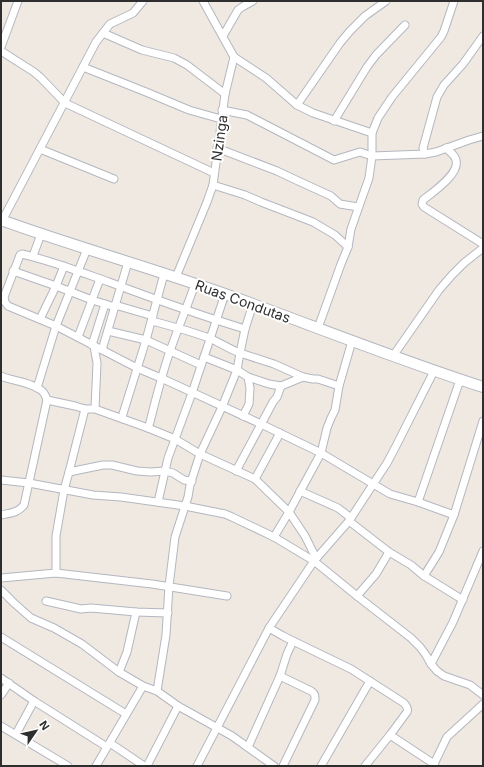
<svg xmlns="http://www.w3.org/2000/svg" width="484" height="767" font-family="Inter,sans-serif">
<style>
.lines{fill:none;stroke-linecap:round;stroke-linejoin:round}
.street-casing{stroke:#b4b7c1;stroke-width:9}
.secondary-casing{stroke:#b4b7c1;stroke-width:12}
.street{stroke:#fff;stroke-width:7}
.secondary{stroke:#fff;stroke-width:10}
.labels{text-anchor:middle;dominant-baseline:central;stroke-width:4;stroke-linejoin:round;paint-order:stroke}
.street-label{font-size:14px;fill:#2e2e2e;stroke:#fff}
</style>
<rect width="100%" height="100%" fill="#efe9e1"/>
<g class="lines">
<g class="street-casing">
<g id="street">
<polyline points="103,33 142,50 174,58 187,65 225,94"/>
<polyline points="223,36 238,10 242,7 253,1"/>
<polyline points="1,47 18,1"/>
<polyline points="1,51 34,72 41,78 65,103 214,173"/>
<polyline points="234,57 266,78 297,105 313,113 372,133 372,156 369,178 351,229 348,247 341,264 318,328"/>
<polyline points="83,67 146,92 189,110 221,119"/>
<polyline points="297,105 340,43 350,31 365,16 386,1"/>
<polyline points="222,110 247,115 334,160 360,152 372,156 425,154 436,152 469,140 483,136"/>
<polyline points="334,121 367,67 376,55 405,25"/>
<polyline points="372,133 378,118 392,97 441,37 444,31 454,1"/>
<polyline points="217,148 277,171 296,180 331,196 340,204 358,207"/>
<path d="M446 148C449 151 455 155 456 160 460 174 433 192 423 200L422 204 424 207 483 244"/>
<polyline points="40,149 114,179"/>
<polyline points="425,154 423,148 437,97 444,85 463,64 483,36"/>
<polyline points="213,185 245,195 261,202 313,222 335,235 348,247"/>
<polyline points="1,223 96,42 110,24 133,13 143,1"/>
<polyline points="33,256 41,234"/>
<polyline points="13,271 56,286 92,300 100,279"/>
<polyline points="176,277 207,202 213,185 225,94 234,57 203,1"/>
<path d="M195 284C187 307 178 328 170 351 162 374 156 398 150 422L148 428 175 439 200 454 255 479 289 512 274 537"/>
<polyline points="253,304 245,329 240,353 274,364 303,377 313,379 318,379 339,386"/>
<polyline points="115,305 153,316"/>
<polyline points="40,319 56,286 64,266"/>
<path d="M152 321C171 326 190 331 209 338 219 342 229 349 240 353L237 370 248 377 250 388 249 404 243 416"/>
<path d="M245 329C199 315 154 299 109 282 81 272 52 261 22 254L20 255 4 297 5 302 8 306 56 326 137 368 161 378 261 424 321 453 390 494 418 502 454 515 483 421"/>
<polyline points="108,331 146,340 201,365"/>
<polyline points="78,337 92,300 115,307"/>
<polyline points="92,345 105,304"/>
<polyline points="94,346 97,363 95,409"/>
<polyline points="102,350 128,262"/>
<polyline points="393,356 439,290 452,275 464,263 483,248"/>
<path d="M1 376C12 381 35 383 43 392 45 394 46 397 47 400L75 406 85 409 69 472 64 490 56 536V573"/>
<polyline points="248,377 269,384 281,386 303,377"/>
<polyline points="37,388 56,326 87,249"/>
<polyline points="85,409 95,409 123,419 122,417 146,340 164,274"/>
<polyline points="123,419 148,428"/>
<polyline points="236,471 273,402 277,397 281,386"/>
<polyline points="69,472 103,465 112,465 137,471 151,472 165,471 173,473 184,480 192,481"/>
<polyline points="255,479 280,433"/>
<polyline points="1,480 29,483 93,495 121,497 185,506 225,514 232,517 274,537 314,561 357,596 411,638 420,647 426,655 431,664 437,671 444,676 470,685 483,695"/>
<polyline points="300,491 338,508 351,518"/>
<polyline points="158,502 168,458 192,393 225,294"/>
<polyline points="418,502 460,380"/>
<path d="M1 515C10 513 18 513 24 505L47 400"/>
<polyline points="349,521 389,552 411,565 424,576 434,582 463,600"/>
<polyline points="316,558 305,536 289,512 321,453 327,428 331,418 335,410 339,386 352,341"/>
<polyline points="424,576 439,552 454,515"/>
<polyline points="1,578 56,573 152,584 227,596"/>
<polyline points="1,590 14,603 31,618 54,628 82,644 119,672 143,686 157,691 178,706 232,736 274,766"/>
<polyline points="357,596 376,574 389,552"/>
<polyline points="46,601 81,609 91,608 136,612 168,613"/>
<polyline points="1,637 126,714"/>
<path d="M293 641 351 669 404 703C406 706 409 708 407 712L390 735 365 766"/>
<polyline points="431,664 453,622 483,551"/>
<polyline points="119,672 127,652 136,612"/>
<path d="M280 676 311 691C315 693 315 696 315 700L283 766"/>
<polyline points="1,678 34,701 107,747"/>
<polyline points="157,691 166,635 169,586 175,537 188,497 190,485 200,454 222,407 237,370 204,357"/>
<polyline points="1,695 9,683"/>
<polyline points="1,726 68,766"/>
<polyline points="16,734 34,701"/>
<polyline points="390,735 434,764 435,766"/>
<polyline points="110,743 144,766"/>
<polyline points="248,747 280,676 287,654 293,641 283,636 269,628"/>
<polyline points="96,766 143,686"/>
<polyline points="147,766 178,706"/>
<polyline points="197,766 269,628 314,561 349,521 387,463 395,448 434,371"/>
<polyline points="321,766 370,681"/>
<polyline points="433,766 447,737 483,704"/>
</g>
</g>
<g class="secondary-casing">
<path id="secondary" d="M1 220C84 250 170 273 253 304 329 332 405 362 483 387"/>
</g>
<use href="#street" class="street"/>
<use href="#secondary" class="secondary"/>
</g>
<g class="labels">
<g class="street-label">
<text transform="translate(219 138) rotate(-82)">Nzinga</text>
<text transform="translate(243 301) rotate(20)">Ruas Condutas</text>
</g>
</g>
<rect width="484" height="767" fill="none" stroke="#2e2e2e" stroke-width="4"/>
<g transform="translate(36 731) rotate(56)" stroke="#ffffff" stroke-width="3" paint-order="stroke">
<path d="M0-3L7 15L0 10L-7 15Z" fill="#2e2e2e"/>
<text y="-6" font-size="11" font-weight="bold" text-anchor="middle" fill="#2e2e2e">N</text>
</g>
</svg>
